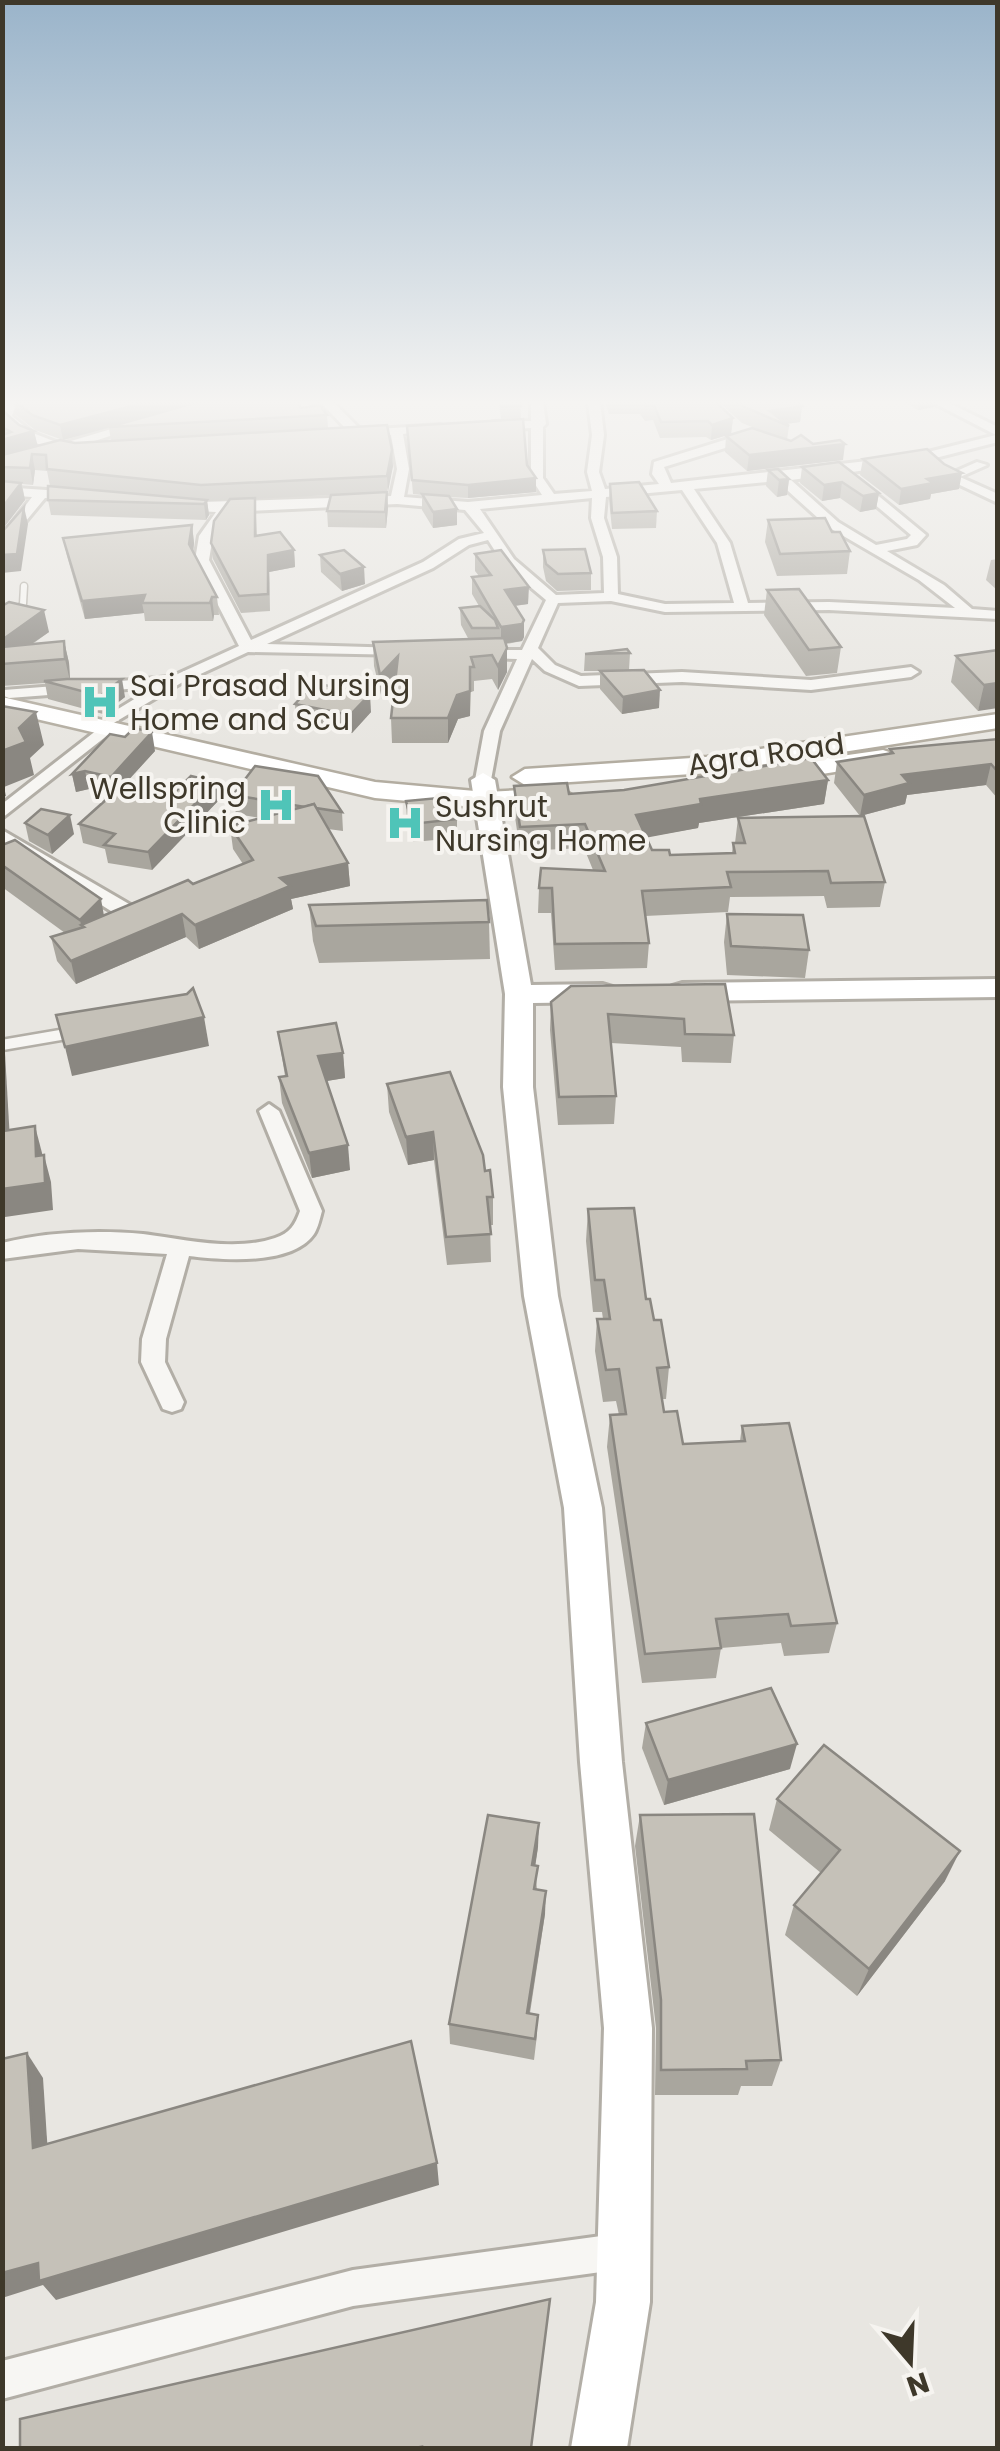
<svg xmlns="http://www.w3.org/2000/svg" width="1000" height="2451" font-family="Poppins,sans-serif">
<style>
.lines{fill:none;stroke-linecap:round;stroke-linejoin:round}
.lane-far1-casing{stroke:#b2aea6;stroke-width:9}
.lane-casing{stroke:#b2aea6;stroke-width:15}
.street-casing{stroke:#b2aea6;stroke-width:6}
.secondary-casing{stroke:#b2aea6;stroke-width:6}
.primary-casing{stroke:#b3ada1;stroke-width:5}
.lane-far1{stroke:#f7f6f3;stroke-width:6}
.lane{stroke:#f7f6f3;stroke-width:10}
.street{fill:#f7f6f3;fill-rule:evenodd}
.secondary{fill:#fff;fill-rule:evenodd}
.primary{fill:#fff;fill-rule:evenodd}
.wall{fill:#a9a69e}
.shaded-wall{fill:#8a8781}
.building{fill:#c5c1b8;stroke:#8a8781;stroke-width:2.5}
.labels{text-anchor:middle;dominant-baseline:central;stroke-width:8;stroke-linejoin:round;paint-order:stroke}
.far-poi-label{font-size:30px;fill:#3e382a;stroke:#f6f4f0;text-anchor:start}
.far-street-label{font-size:30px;fill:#3e382a;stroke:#f6f4f0}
</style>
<rect width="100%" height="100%" fill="#e8e6e1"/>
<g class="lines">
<g class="lane-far1-casing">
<polyline id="lane-far1" points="2,626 23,604 24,586"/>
</g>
<g class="lane-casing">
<polyline id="lane" points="2,1045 72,1033"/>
</g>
<g class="street-casing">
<g id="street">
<polygon points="5,402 17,402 12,416 33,433 61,444 138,421 144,425 76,447 81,448 81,454 62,451 2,469 2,461 48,448 24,438 2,419"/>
<path d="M320 402H333L361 430 440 425 442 428 403 434 409 469 404 497 468 502 542 495 531 478V428L493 430 487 426 493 422 531 421V402H543L546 424 543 427V478L554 494 592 491 587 472 592 435 588 402H600L604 435 599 472 605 489 659 484 652 474 654 462 750 432 754 433V439L664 467 671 483 912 456 996 435 932 402H947L998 427V442L912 464 791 480 838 522 876 545 907 539 911 535 848 482 858 479 926 535 917 545 887 551 944 585 972 609 998 611V619L829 610 665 612 611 601 558 603 538 648 555 665 581 676 682 672 811 680 911 667 919 672 911 677 811 690 682 682 579 686 545 671 532 659 500 731 491 780 483 785 475 780 484 731 517 659 478 658 471 654 478 650H522L546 600 504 565 488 540 469 545 433 568 267 644 401 648 408 652 406 655 248 652 181 683 112 724 113 731 2 818V804L106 723 105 717 154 687 9 698 4 696V690L171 677 239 646 195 560 199 536 216 512 177 510 172 509V503L391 496 397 469 391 435 354 437ZM777 481 828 527 919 580 955 608 829 602 748 603 730 543 694 489ZM682 490 717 543 734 603 665 604 618 594 617 557 604 518 606 497ZM592 498 591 518 603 557 604 593 556 595 514 559 480 509ZM397 504 465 510 484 533 459 539 423 562 251 640 209 560 213 536 230 512Z"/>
<polygon points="977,462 987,465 960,477 998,494 998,503 943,477"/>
<polygon points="2,487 76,492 82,496 76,500 45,498 2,550 2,536 32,497 2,495"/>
<polygon points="2,830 141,911 144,915 135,921 119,916 2,843"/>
<path d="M269 1104 279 1111 322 1211C320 1218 318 1228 314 1234 292 1266 222 1260 189 1256L166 1339 165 1362 184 1402 181 1409 172 1412 163 1409 141 1362 142 1339 167 1254 78 1249 2 1259V1243C48 1232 96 1230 143 1234 184 1239 234 1252 275 1238 290 1233 295 1225 300 1211L259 1111Z"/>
<polygon points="623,2233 636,2238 641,2251 636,2264 623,2269 353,2306 2,2399 2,2361 353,2270"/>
</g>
</g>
<g class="secondary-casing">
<g id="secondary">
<polygon points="483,773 495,780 531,985 603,984 613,987 617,993 613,999 603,1002 533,1003 533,1087 558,1296 602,1508 622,1762 652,2028 650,2302 627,2448 571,2448 596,2302 604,2028 580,1762 564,1508 524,1296 503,1087 505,994 471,780"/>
<polygon points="998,979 998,997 682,1001 672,998 668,992 672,986 682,983"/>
</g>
</g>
<g class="primary-casing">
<g id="primary">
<polygon points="2,697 375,782 486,792 560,788 573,796 560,804 486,808 375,798 2,711"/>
<polygon points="998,714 998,728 707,773 525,785 512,777 525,769 707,757"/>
<polygon points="883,750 892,753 896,758 892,763 771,782 758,774 771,766"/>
</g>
</g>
<use href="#lane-far1" class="lane-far1"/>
<use href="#lane" class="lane"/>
<use href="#street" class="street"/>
<use href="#secondary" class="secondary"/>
<use href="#primary" class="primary"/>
</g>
<g class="wall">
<polygon points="14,402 297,402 301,408 327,415 328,428 393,466 387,492 388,508 386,528 328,527 327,511 331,495 255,499 257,535 294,550 295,567 269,572 270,611 241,613 213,559 211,543 230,500 207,501 209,515 206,520 51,515 48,500 50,486 47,471 35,470 33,485 22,484 25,500 2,530 2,410 19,425 34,431 37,446 111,441 109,428 63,440 35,430 16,415"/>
<polygon points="499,402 520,402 521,418 501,419"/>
<polygon points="605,402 716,402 733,418 731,434 711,440 706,437 660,438 653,420 645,421 640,414 609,414"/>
<polygon points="719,402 796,402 802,406 800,422 786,424 789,426 787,440 813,444 843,460 747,471 725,452 726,436 770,434 742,423"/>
<polygon points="904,402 935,402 934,407 918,410"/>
<polygon points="407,426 527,465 536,478 536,492 468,498 449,497 457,509 457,525 433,528 422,510 422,495 413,494"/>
<polygon points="863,459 959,489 931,494 930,499 899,505 860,475"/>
<polygon points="802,467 879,493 876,509 860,512 840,498 822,501 800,483"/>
<polygon points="768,470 789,479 787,495 777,497 766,486"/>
<polygon points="610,484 657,511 656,528 612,529 609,500"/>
<polygon points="768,520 832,532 850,551 847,574 777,576 765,542"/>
<polygon points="192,525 194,543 193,551 217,597 219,615 214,615 213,621 145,621 144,613 85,619 67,556 63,538"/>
<polygon points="543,550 591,573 591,590 557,591 546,581 543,567"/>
<polygon points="475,554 528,604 515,606 524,620 524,637 522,641 506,644 507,672 498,690 492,679 474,681 474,691 471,692 470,716 458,719 448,743 392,743 391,718 394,685 382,699 374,666 373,642 469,640 461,625 460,608 479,606 472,594 472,577 479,576 475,571"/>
<polygon points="320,555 365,584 342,591 321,572"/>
<polygon points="998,559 998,591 986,580 991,560"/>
<polygon points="767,590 841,647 837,673 806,676 764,615"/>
<polygon points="2,593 5,604 49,632 31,645 64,641 69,663 70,679 125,697 103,714 48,699 45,683 2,686"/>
<polygon points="998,650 978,711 951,682 956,656"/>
<polygon points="630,653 629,670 659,708 622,714 600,689 600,671 620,671 584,671 585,654"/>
<polygon points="295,704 371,712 352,733 296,721"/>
<polygon points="125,737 155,751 128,780 175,792 216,782 219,800 152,870 108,863 105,849 83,843 79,824 112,794 89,789 76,792 72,774"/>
<polygon points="998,739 998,799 986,785 907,795 905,804 860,816 834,783 837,762 889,754 890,749"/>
<polygon points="828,780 824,804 699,823 698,828 646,837 652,850 670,855 732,853 733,843 735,843 738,818 885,882 880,907 827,908 824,896 730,897 728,912 645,916 649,943 647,968 555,970 551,913 538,913 539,888 593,870 584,848 520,851 514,810 514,786 569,794"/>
<polygon points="233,795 342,812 343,831 328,829 348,863 350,886 291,899 293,909 199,949 186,937 76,984 57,961 51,937 65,933 2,887 2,845 104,915 193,884 243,864 233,849 230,826 261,818 236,814"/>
<polygon points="406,801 457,819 457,838 413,842 407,820"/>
<polygon points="25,823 74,834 52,854 29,841"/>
<polygon points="309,905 489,922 490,959 319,963 313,941"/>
<polygon points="727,914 809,950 805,978 727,975 724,942"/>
<polygon points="571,986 734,1035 731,1063 682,1062 681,1047 611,1043 616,1096 614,1124 558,1125 550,1030 551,1002"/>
<polygon points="278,1032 343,1053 345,1078 326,1081 350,1170 312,1178 282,1103 279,1077 285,1076"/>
<polygon points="387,1084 485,1171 493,1197 493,1225 490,1225 491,1262 447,1265 434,1160 408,1165 389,1112"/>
<polygon points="588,1209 646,1299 669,1367 666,1399 662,1399 664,1412 683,1444 740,1441 742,1426 837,1623 829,1653 784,1656 781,1643 721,1648 716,1678 642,1683 607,1447 610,1415 619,1415 616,1401 603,1402 595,1351 597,1319 603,1319 602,1312 593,1312 586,1241"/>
<polygon points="646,1723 790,1769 664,1805 642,1748"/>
<polygon points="777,1799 945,1881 857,1996 785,1935 794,1905 821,1873 769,1830"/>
<polygon points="640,1815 781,2060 772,2086 741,2086 738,2095 655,2095 656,2028 635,1846"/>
<polygon points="538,1847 535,1865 537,1890 545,1914 530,2013 537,2035 534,2060 450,2044 449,2024"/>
</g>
<g class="shaded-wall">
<polygon points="147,402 203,402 63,440 60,425"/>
<polygon points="919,402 935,402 934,407 918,410"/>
<polygon points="802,406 800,422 785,424 770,411"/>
<polygon points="733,418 731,434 711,440 712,425"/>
<polygon points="34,431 38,447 2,458 2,440"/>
<polygon points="845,444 843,460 747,471 749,455"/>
<polygon points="392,450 393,466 388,492 387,476"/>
<polygon points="32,454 35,470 33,485 30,468"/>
<polygon points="962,473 959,489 931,494 930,499 899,505 901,489 927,479"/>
<polygon points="536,478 536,492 468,498 468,485"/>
<polygon points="789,479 787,495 777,497 779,480"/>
<polygon points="842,482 840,498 822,501 824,485"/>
<polygon points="21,483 25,500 2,530 2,508"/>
<polygon points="387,492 388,508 386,528 385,512"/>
<polygon points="879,493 876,509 860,512 863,496"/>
<polygon points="207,500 209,515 206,520 204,504"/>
<polygon points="24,507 28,524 21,571 2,573 2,555"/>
<polygon points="457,509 457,525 433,528 433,512"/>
<polygon points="192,525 194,543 192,562 189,544"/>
<polygon points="294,550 295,567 269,572 270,611 268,555"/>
<polygon points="364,567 365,584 342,591 340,574"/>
<polygon points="529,587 528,604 505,607 505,590"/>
<polygon points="145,595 142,603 144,613 85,619 82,601"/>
<polygon points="212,597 214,615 213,621 210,603"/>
<polygon points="44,610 49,632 2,664 2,640"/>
<polygon points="524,620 524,637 522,641 501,644 501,627"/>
<polygon points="64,641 69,663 70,681 65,659"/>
<polygon points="507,648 507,672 498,690 498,666"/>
<polygon points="398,656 399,680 382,699 380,675"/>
<polygon points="470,667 470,716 458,719 448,743 448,718"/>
<polygon points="122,679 125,697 103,714 100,696"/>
<polygon points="998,683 998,708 978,711 984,685"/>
<polygon points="660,690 659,708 622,714 623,697"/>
<polygon points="370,694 371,712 352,733 350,715"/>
<polygon points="36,712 44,745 30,758 34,775 4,787 6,796 2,797 2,751 19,728"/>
<polygon points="152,732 155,751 115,795 111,777"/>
<polygon points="991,764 986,785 907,795 905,804 860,816 864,795 902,775"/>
<polygon points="85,771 89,789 76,792 72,774"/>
<polygon points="828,780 824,804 699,823 698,828 634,840 636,815 700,799"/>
<polygon points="216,782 219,800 152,870 148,852"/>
<polygon points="70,815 74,834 52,854 48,835"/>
<polygon points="348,863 350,886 291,899 293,909 199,949 195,925 280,878"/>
<polygon points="101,899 106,927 84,927 81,925 86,948 80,920"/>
<polygon points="182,914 186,937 76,984 71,961"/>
<polygon points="204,1017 209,1046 72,1076 65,1047"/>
<polygon points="2,1044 5,1053 11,1158 3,1131"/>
<polygon points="343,1053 345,1078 321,1082 318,1056"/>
<polygon points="35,1126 42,1153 44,1183 36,1156"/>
<polygon points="433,1132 434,1160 408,1165 406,1137"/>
<polygon points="348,1145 350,1170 312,1178 309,1153"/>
<polygon points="44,1155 51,1182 53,1210 5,1217 5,1228 2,1228 2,1189"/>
<polygon points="797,1744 790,1769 664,1805 668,1780"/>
<polygon points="539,1823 538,1847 532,1888 532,1865"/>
<polygon points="960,1851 945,1881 857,1996 869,1969"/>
<polygon points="546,1891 545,1914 526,2034 527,2013"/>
<polygon points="27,2053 43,2078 49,2170 33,2148"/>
<polygon points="437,2163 439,2185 56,2300 43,2285 2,2298 2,2273 38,2263"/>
</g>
<g class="building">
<polygon points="16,402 147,402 60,425 32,415"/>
<polygon points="198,402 297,402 301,408 320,405 327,415 109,427"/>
<polygon points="501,402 520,402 521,406 501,407"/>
<polygon points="643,402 716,402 733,418 712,425 708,421 661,422 654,405 646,406"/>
<polygon points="738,402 796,402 802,406 770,411 789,426 744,407"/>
<polygon points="2,410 19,425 34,431 2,440 2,435 11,432 2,427"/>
<polygon points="523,419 527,465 536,478 468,485 412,480 407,426"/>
<polygon points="387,425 392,450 387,476 201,485 47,469 46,455 32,454 30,468 2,467 2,455 60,440 75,443"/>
<polygon points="752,428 791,441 801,435 813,444 840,440 845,444 749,455 726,436"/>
<polygon points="927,449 944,464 962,473 927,479 933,483 901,489 863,459"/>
<polygon points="839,462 879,493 863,496 842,482 824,485 802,467"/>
<polygon points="778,469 789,479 779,480 768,470"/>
<polygon points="2,481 21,483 2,508"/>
<polygon points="639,482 657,511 612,513 610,484"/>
<polygon points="48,486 207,500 204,504 48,500"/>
<polygon points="387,492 385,512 327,511 331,495"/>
<polygon points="422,494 449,496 457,509 433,512"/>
<polygon points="255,498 255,536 280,532 294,550 268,555 268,594 239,596 211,543 214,521 230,499"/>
<polygon points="24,507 17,554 2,555 2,532"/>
<polygon points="825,518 832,532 840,532 850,551 780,554 768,520"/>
<polygon points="192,525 189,544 217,597 212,597 210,603 142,603 145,595 82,601 63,538"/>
<polygon points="585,549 591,573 558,574 546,564 543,550"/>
<polygon points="344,550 364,567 340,574 320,555"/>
<polygon points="501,550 529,587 505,590 524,620 522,624 501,627 472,577 491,575 475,554"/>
<polygon points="799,589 841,647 809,650 767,590"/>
<polygon points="9,602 44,610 2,640 2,606"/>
<polygon points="480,606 495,620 498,628 472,628 460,608"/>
<polygon points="504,638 507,648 498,666 492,655 471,657 474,667 470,667 470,691 457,695 448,718 391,718 398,656 380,675 373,642"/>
<polygon points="64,641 65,659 2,664 2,647"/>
<polygon points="627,649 630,653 585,654"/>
<polygon points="998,650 998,683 984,685 956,656"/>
<polygon points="644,670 660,690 623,697 600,671"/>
<polygon points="67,679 122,679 100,696 44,681"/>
<polygon points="314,683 370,694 350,715 295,704"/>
<polygon points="2,706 36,712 19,728 26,742 2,751"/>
<polygon points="134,728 152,732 111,777 85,771 72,774 110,734 125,737"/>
<polygon points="998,739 998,772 991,764 902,775 909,783 864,795 837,762 893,753 890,749"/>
<polygon points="811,758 828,780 700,799 701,804 636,815 652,850 669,850 670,855 735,853 733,843 745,843 738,818 864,816 885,882 831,883 828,871 727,872 731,887 642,891 649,943 555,944 552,888 539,888 541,868 605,871 585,824 520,827 514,786 567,783 569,794 624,790"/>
<polygon points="255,766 318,776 342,812 316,808 314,804 305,807 233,795"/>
<polygon points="191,776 216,782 148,852 104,845 115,834 79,824 128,780 175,792"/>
<polygon points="449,797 457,819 412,824 406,801"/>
<polygon points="314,804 348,863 280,878 290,886 195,925 182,914 71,961 51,937 84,927 81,925 188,880 193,884 253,860 230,826"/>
<polygon points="41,809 70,815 48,835 25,823"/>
<polygon points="15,840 101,899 80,920 2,865 2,845"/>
<polygon points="487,900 489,922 316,926 309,905"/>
<polygon points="727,914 803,915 809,950 731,946"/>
<polygon points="725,984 734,1035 685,1034 684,1019 608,1014 616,1096 559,1097 551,1002 571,986"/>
<polygon points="193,988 204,1017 65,1047 56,1015 187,994"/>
<polygon points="336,1023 343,1053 318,1056 348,1145 309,1153 279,1077 287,1076 278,1032"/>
<polygon points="450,1072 483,1155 485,1171 490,1170 493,1197 487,1197 491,1234 446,1237 433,1132 406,1137 387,1084"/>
<polygon points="2,1121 3,1131 35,1126 36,1156 44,1155 45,1183 2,1189"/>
<polygon points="634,1208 646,1299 650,1299 654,1320 661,1320 669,1367 657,1368 664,1412 677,1411 683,1444 745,1441 742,1426 789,1423 837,1623 791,1626 788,1614 716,1619 721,1648 645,1654 610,1415 626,1414 619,1369 606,1370 597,1319 610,1319 604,1280 595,1280 588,1209"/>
<polygon points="771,1688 797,1744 668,1780 646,1723"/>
<polygon points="824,1745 960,1851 869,1969 794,1905 840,1850 777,1799"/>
<polygon points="754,1814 781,2060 746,2061 747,2069 661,2070 661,2000 640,1815"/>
<polygon points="488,1815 539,1823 532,1865 538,1866 534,1889 546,1891 527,2013 538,2015 535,2039 449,2024"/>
<polygon points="411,2041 437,2163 39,2281 38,2263 2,2273 2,2059 27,2053 33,2148"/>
<polygon points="550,2299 531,2448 419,2448 420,2447 415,2448 20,2448 20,2419"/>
</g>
<linearGradient id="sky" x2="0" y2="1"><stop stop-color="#9ab4ca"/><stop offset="0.54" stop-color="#f5f4f2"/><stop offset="1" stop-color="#f5f4f2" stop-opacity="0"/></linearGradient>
<rect width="1000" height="745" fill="url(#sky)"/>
<defs>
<g id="hospital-bare" transform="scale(3)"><path d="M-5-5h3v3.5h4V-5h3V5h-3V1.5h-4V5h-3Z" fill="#4fc4b8" stroke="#f6f4f0" stroke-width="2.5" paint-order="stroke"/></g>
</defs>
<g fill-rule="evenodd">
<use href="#hospital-bare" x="100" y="702"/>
<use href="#hospital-bare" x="276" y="805"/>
<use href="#hospital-bare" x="405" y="823"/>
</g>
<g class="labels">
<g class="far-poi-label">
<text x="130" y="685">Sai Prasad Nursing<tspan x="130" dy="34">Home and Scu</tspan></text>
<text x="246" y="788" text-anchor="end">Wellspring<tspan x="246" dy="34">Clinic</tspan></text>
<text x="435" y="806">Sushrut<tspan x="435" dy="34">Nursing Home</tspan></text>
</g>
<g class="far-street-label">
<text transform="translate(766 754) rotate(-8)">Agra Road</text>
</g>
</g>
<rect width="1000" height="2451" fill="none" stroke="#3e382a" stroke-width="10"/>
<g transform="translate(910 2361) rotate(161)" stroke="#f6f4f0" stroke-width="8" paint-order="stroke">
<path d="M0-8L18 38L0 25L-18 38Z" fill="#3e382a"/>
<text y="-15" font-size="28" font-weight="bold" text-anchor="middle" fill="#3e382a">N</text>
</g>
</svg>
